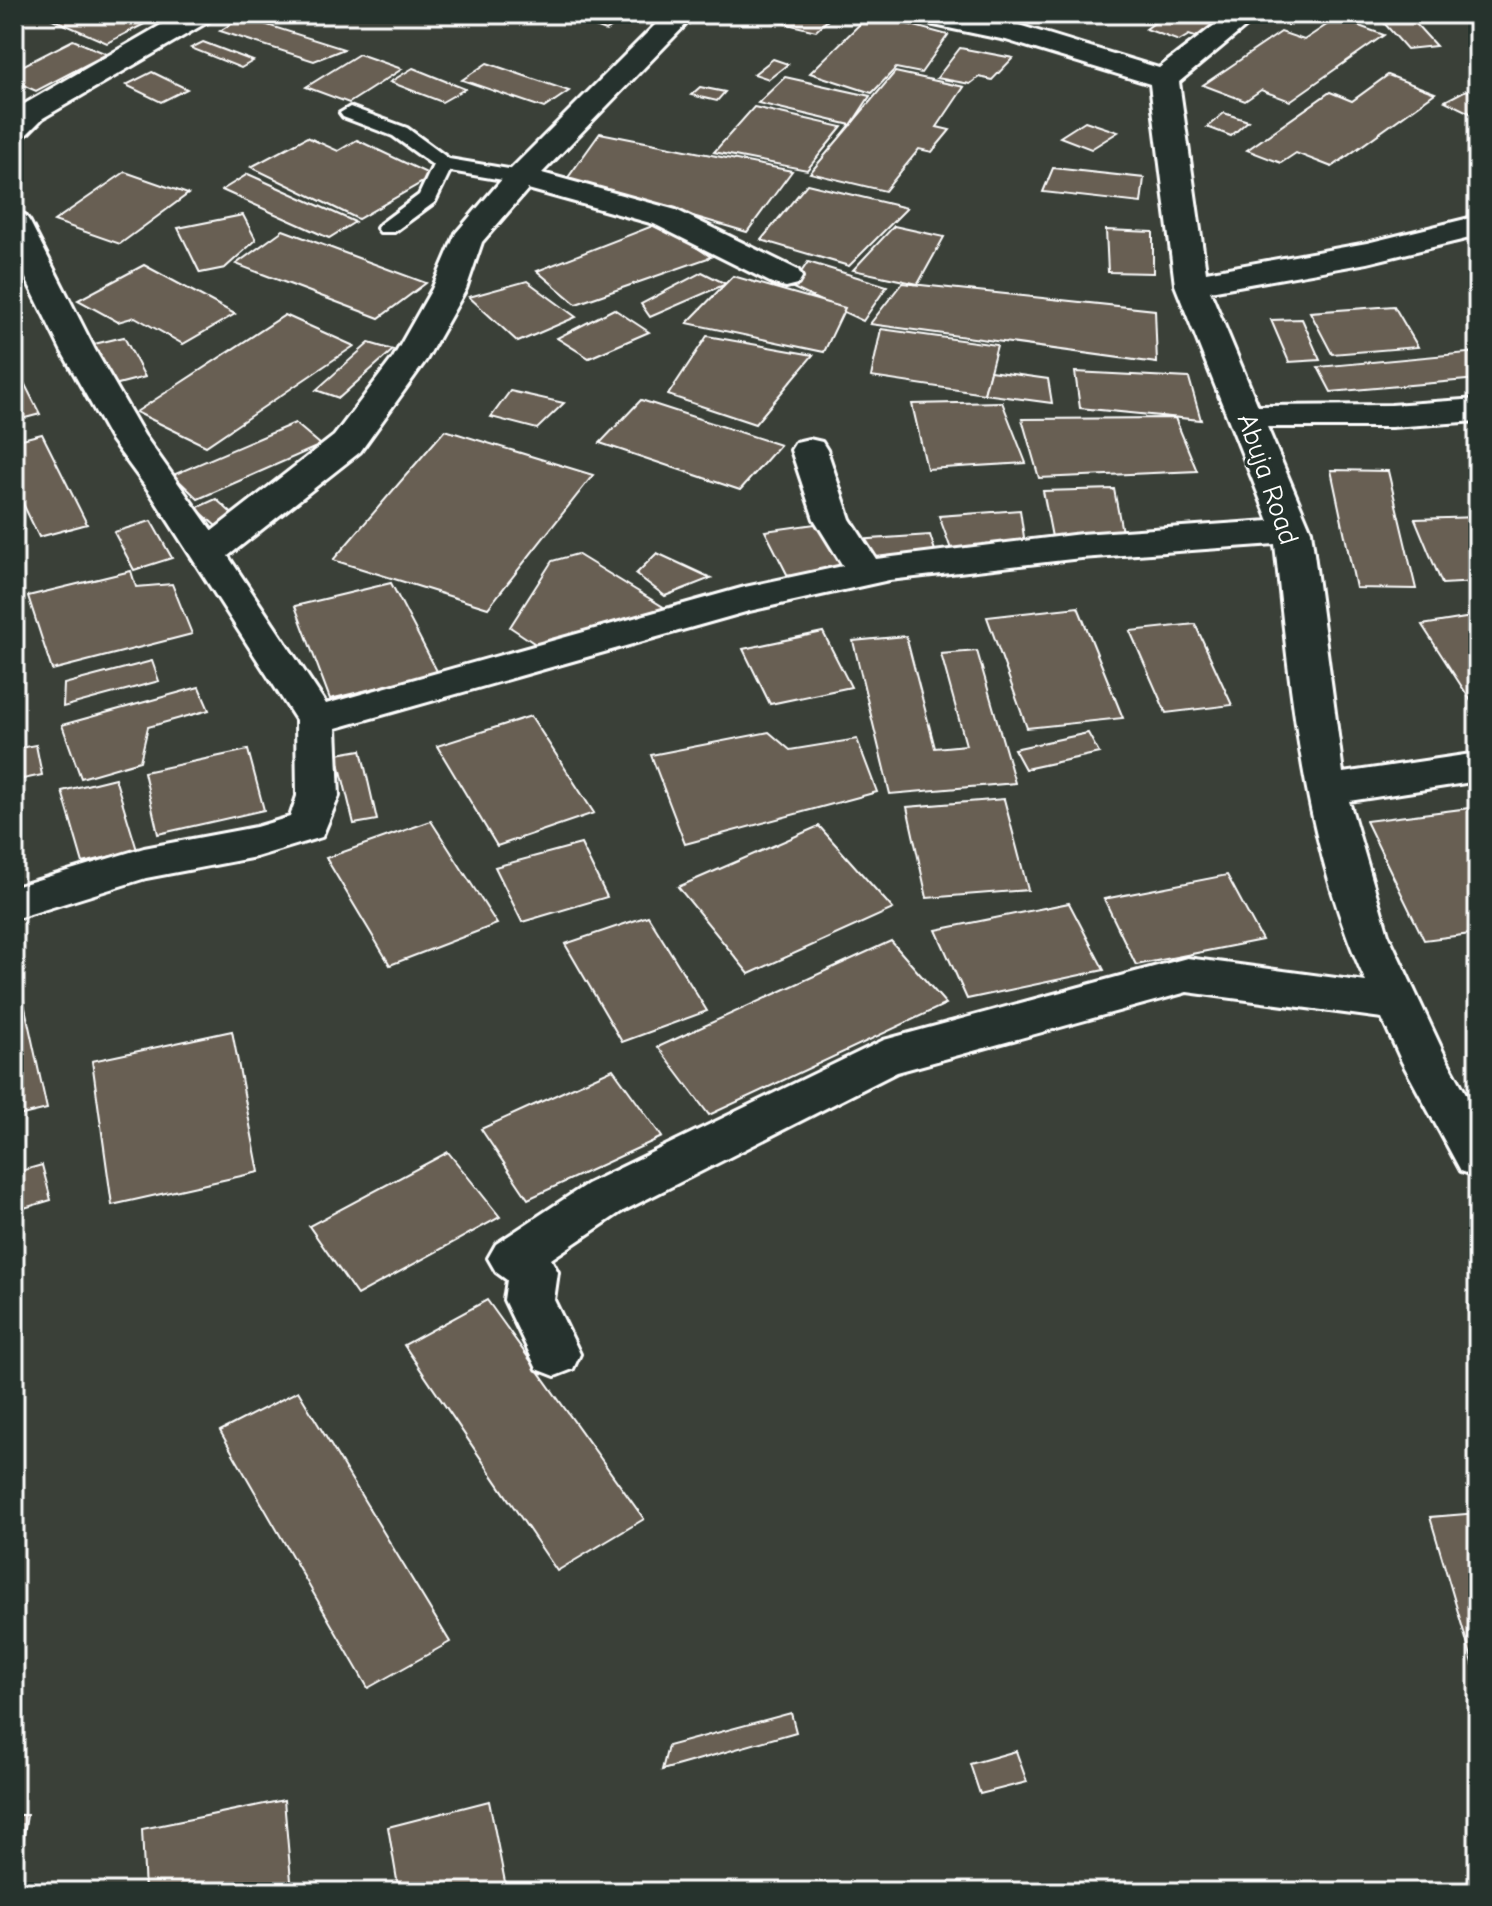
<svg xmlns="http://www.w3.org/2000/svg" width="1492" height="1906" font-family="'Comic Neue',sans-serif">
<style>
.building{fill:#685e52;stroke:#fff;stroke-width:2}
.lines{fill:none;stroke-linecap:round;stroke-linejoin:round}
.lane-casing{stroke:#fff;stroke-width:6}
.street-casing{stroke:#fff;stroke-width:6}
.lane{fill:#26332d;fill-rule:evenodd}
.street{fill:#26332d;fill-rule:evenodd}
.labels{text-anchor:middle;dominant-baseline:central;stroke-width:6;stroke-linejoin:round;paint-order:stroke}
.street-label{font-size:28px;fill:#fff;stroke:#26332d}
</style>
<rect width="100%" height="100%" fill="#3a4038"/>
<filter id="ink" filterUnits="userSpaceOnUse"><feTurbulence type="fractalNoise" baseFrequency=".0125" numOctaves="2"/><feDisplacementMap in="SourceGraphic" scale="16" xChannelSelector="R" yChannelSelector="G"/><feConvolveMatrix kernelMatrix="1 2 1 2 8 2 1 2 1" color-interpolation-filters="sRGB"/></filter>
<g filter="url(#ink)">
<g class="building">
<polygon points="41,14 164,14 107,43"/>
<polygon points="558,14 633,14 606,31"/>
<polygon points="746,14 828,14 833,15 816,31"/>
<polygon points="870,14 948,35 921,73 896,68 872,93 810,73"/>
<polygon points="1159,14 1245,14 1205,40 1189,35 1179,41 1146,29 1164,16"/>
<polygon points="1281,14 1301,14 1288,25 1274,20"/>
<polygon points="1376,14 1407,14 1436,46 1407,49"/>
<polygon points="242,17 344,49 314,61 220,31"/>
<polygon points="1337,18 1384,35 1290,101 1261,90 1245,101 1203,85 1281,32 1304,40"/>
<polygon points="73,40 107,54 36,91 14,81 14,70"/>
<polygon points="203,42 253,61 241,68 191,48"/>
<polygon points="960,48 1013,58 992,80 979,77 970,84 937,78"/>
<polygon points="359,54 402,69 349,103 306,87"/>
<polygon points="773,59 788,64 769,79 754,74"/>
<polygon points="487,63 569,91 544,108 462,80"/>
<polygon points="413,68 465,89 442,102 390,82"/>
<polygon points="152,72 187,89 161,102 126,85"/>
<polygon points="895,72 964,87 937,127 950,130 932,152 919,149 885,191 810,173"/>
<polygon points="1388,75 1435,93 1332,167 1296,153 1281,163 1247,150 1330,92 1352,101"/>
<polygon points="785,77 870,96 851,125 758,103"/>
<polygon points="700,87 725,92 717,101 691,95"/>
<polygon points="1466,90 1478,96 1478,117 1445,101"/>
<polygon points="754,107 842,127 807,170 714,152"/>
<polygon points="1224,113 1248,121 1231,136 1207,127"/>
<polygon points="1085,121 1118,132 1091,149 1060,137"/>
<polygon points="600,133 792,171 747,232 567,179"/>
<polygon points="307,137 338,151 357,140 433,176 358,219 251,167"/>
<polygon points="1053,168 1144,178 1141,203 1043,192"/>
<polygon points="125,172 188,194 120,244 54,221"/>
<polygon points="248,174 355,222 329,238 222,190"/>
<polygon points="807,184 907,208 849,266 761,240"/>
<polygon points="243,215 256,240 225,268 200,273 178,228"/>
<polygon points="660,223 711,257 576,304 537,271"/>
<polygon points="894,226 944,237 918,284 853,270"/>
<polygon points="283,230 342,252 426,283 379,318 236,264"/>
<polygon points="1106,230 1153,232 1153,273 1108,272"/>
<polygon points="808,262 887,286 863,321 791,287"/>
<polygon points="144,265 235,314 183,344 135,317 118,322 78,300"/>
<polygon points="702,272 726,284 650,317 641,304"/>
<polygon points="733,276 845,308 824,352 687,323"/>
<polygon points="527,281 576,317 518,342 469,297"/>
<polygon points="902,283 1155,310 1157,363 870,324"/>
<polygon points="1394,306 1418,347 1332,354 1310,312"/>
<polygon points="614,309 649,332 589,358 557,338"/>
<polygon points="285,315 354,346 206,446 136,412"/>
<polygon points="1302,319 1320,360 1289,362 1271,320"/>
<polygon points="881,329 997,345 984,394 871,377"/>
<polygon points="707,336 813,355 755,424 668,395"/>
<polygon points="124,337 145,377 110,386 90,345"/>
<polygon points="369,343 393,350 339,398 316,390"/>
<polygon points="1478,352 1478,379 1331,392 1318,367"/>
<polygon points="14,363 40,414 14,421"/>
<polygon points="990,371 1048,379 1052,403 984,394"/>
<polygon points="1075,372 1189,378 1201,420 1080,408"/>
<polygon points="510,391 564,403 537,429 491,417"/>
<polygon points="641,400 780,445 740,490 600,443"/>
<polygon points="1002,402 1026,463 927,469 912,404"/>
<polygon points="1175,418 1197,471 1039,478 1022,419"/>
<polygon points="295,423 321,445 198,499 173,475"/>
<polygon points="445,430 593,475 488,608 333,560"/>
<polygon points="42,434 87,524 39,537 14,485 14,441"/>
<polygon points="1331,470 1388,471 1416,589 1356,588"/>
<polygon points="1114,489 1122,532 1053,542 1043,491"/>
<polygon points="216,499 238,519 218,528 196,508"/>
<polygon points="1020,510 1025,544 952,552 939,516"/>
<polygon points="1478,517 1478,582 1442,584 1415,519"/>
<polygon points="151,521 172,558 134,570 114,532"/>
<polygon points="822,523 851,564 790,580 765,531"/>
<polygon points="930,535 936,554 865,562 856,540"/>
<polygon points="657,553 711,578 665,596 636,574"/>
<polygon points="577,554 665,608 537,645 510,627 552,561"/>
<polygon points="131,571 136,587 172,584 192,634 52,670 28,596"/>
<polygon points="391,583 438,673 330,699 295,606"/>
<polygon points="1078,607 1123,718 1027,728 987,617"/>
<polygon points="1478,616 1478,700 1471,701 1422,625"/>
<polygon points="1195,624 1232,705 1166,713 1130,631"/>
<polygon points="823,632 851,687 770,704 743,649"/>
<polygon points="906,636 935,748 966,745 941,654 977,651 1015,783 890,794 853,641"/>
<polygon points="152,661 159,681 63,707 64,684"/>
<polygon points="199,687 209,710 148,727 140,761 81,778 62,725"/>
<polygon points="531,716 594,813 497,846 437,746"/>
<polygon points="769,732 790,750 857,739 877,792 685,844 651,755"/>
<polygon points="1088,733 1099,753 1025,769 1014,749"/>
<polygon points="36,745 42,775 14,781 14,749"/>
<polygon points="248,750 264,810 158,834 144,772"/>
<polygon points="361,750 377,820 354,824 337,754"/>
<polygon points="115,778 137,850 83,863 62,791"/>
<polygon points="1004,799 1028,890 927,898 907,807"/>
<polygon points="1478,807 1478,933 1424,940 1366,821"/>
<polygon points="431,821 497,924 390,965 326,858"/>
<polygon points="819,826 893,909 749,974 678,887"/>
<polygon points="581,844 607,897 522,922 495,867"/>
<polygon points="1227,875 1262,940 1136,965 1104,899"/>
<polygon points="1069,903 1104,970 967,999 936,930"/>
<polygon points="648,916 707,1011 622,1042 565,944"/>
<polygon points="891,941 946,1004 709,1115 658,1047"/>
<polygon points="17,971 47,1109 14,1117 14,972"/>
<polygon points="232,1031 259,1172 112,1205 92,1061"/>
<polygon points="613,1069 662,1137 528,1199 481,1129"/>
<polygon points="448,1152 500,1217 357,1295 309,1226"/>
<polygon points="42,1165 51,1200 14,1211 14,1173"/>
<polygon points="487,1300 644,1519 557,1571 404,1345"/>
<polygon points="298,1391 450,1642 368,1688 220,1431"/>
<polygon points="1478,1513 1478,1680 1430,1517"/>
<polygon points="791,1713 796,1732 662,1770 668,1746"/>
<polygon points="1016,1751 1027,1782 980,1794 970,1764"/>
<polygon points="284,1800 292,1892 145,1892 142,1829"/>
<polygon points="489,1801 507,1892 399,1892 388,1827"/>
<polygon points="14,1815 27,1815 15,1892 14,1892"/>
</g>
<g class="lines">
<g class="lane-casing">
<polygon id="lane" points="350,107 407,128 449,159 521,171 531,177 521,183 450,171 435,202 394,232 380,232 377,228 380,224 419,195 433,165 393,136 343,117 340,113"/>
</g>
<g class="street-casing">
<g id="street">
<polygon points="180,14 215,14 211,20 43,118 25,136 14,139 14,113 21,106"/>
<path d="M666 14H696L542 173 676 210 798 270 802 277 798 284 786 287 774 284 654 224 528 189 482 242 466 289 426 360 360 452 228 556 326 704 745 587 843 566 814 519 791 450 796 442 809 439 822 442 827 450 850 519 876 559 1081 534 1269 521 1175 285 1150 84 1006 40 910 20 906 14H964L1012 23 1159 68 1229 14H1261L1179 82 1206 272 1367 243 1478 216V236L1367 263 1210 291 1258 406 1391 405 1478 399V421L1391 427H1267L1311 531 1343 773 1478 753V781L1349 801 1388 934 1446 1058 1478 1115V1177L1461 1171 1402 1062 1382 1018 1187 992 897 1072 621 1212 551 1259 558 1272 554 1300 580 1354 573 1369 555 1376 537 1369 504 1300 507 1280 496 1272 488 1258 496 1244 587 1184 884 1040 1187 958 1366 982C1303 842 1291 694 1275 544L1081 558 889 580 749 611 336 728 339 796 322 837 256 857 146 878 14 919V887L144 848 256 827 290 817 297 796 296 720 151 494 110 438 61 350 14 254V212L25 215 30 222 95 350 144 435 212 531 334 436 393 358 432 289 456 233 510 170Z"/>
</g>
</g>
<use href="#lane" class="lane"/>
<use href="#street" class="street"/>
</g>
</g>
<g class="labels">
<g class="street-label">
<text transform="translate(1268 479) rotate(71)">Abuja Road</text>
</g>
</g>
<rect width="1492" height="1906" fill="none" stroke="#26332d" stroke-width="48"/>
<rect x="24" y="24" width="1444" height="1858" fill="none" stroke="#fff" stroke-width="3" filter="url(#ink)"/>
</svg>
